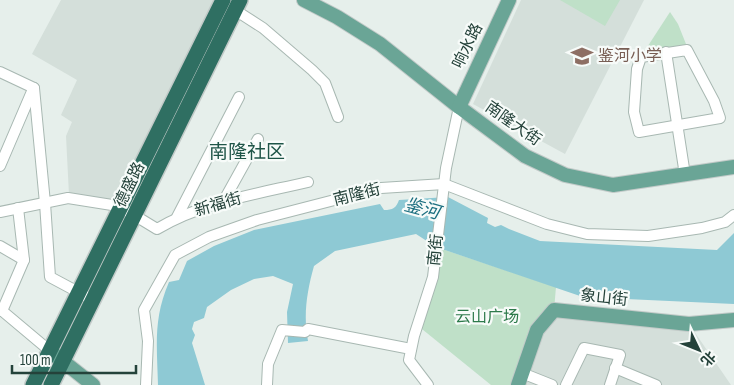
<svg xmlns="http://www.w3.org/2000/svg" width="734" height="385" font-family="'Sofia Sans Condensed','Noto Sans SC',sans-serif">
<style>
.built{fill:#d4dfda}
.green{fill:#bfe0c8}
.water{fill:#8ec9d4}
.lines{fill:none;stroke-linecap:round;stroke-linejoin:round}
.minor-casing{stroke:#a8b8b2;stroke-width:12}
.major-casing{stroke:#c2cac8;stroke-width:16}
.highway-casing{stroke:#c2cac8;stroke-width:18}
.minor{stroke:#fff;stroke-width:10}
.major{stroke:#6aa596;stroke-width:14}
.highway{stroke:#2f6f62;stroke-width:15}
.labels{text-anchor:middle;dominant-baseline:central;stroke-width:4.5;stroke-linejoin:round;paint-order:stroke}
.street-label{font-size:16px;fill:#24423a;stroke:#f7fbf9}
.education-label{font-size:16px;fill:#785e54;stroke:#f7fbf9;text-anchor:start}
.park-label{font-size:16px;fill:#2d7a4b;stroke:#f7fbf9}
.water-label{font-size:18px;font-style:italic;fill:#1c6f80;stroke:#f7fbf9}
.quarter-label{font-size:19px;fill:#1f5548;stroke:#f7fbf9}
</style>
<rect width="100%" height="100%" fill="#e6efeb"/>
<g class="built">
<polygon points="61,0 219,0 118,204 69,195 66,136 72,122 61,115 77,80 32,54"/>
<polygon points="521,0 644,0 565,154 473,104"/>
<polygon points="558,311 689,324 731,385 518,385 537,330"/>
</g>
<g class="green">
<polygon points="560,0 620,0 605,26"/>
<polygon points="670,12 678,24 686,44 684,46 644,52"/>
<polygon points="436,247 556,287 554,310 518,385 491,385 417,325"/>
</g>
<path class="water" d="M448 197 488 218 487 223 495 227 501 225 509 229 540 241 717 250 734 233V304L583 297 436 247 416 234 335 251 314 266C307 291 303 315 308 341L288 343 287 312 293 284 273 276 254 279 231 290 207 307 204 318 194 322 192 329 195 335 192 343 205 385H158C157 346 153 319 169 282L179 280 187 261 214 246 254 230 380 204 384 210C393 210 396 208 399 200Z"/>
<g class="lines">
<g class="minor-casing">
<g id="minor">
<polyline points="235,10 263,28 312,70 325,83 338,117"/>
<polygon points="687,50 714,101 720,118 639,132 634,112 637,69 641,57"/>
<polyline points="666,52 685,175"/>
<polyline points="0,72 34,88"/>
<polyline points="34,88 45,203 50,277 93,300"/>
<polyline points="0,166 33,89"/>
<polyline points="223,202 258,139"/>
<path d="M0 212 68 198 112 205 134 215 157 229C202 202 257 194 308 182"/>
<polyline points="177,217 239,97"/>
<polyline points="0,246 24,260"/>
<polyline points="0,309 50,351"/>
<polyline points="2,311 24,260 18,208"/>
<polyline points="615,368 656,385"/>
<polyline points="522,373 552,385"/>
<polyline points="146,385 148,341 144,310 175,255 209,237 257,220 381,188 444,184 547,224 587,234 648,236 702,228 725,222 734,215"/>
<polyline points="267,385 268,364 282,330 305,332 308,329 411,349"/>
<polyline points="428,385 409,360 414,336 433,277 446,168 459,107"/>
<polyline points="566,385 584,348 620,355 610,385"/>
</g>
</g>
<g class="major-casing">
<g id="major">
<polyline points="304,0 337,17 380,44 459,107 525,156 565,175 613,185 734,167"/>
<polyline points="459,107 509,0"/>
<polyline points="50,351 93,385"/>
<polyline points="518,385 537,330 554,310 689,324 734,320"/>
</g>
</g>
<g class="highway-casing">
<g id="highway">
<polyline points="33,385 223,0"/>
<polyline points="51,385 240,0"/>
</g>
</g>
<use href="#minor" class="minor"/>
<use href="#major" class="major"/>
<use href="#highway" class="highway"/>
</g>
<defs>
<g id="school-bare" transform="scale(1.725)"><path d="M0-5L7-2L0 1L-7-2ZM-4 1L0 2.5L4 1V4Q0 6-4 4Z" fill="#8d6e63" stroke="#f7fbf9" stroke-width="2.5" paint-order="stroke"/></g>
</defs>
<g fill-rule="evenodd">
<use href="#school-bare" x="582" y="56"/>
</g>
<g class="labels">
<g class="street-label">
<text transform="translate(468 46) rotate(-64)">响水路</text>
<text transform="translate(513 124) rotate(35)">南隆大街</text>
<text transform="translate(130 185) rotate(-64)">德盛路</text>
<text transform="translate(357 195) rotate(-14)">南隆街</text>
<text transform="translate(218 205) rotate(-16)">新福街</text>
<text transform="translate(436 250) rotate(-84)">南街</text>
<text transform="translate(604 298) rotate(6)">象山街</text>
</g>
<g class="education-label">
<text x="598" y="56">鉴河小学</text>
</g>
<g class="park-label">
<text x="487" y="317">云山广场</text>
</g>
<g class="water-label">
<text transform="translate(422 209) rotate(15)">鉴河</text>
</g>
<g class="quarter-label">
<text x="247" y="152">南隆社区</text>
</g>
</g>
<g transform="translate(699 350) rotate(133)" stroke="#f7fbf9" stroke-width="4" paint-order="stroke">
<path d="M0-4L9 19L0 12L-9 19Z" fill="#24423a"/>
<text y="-8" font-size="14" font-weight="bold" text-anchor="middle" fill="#24423a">北</text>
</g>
<path d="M12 365v8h124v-8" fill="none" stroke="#24423a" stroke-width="2.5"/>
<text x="20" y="365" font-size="15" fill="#24423a" stroke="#f7fbf9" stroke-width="4" paint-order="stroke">100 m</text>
</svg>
